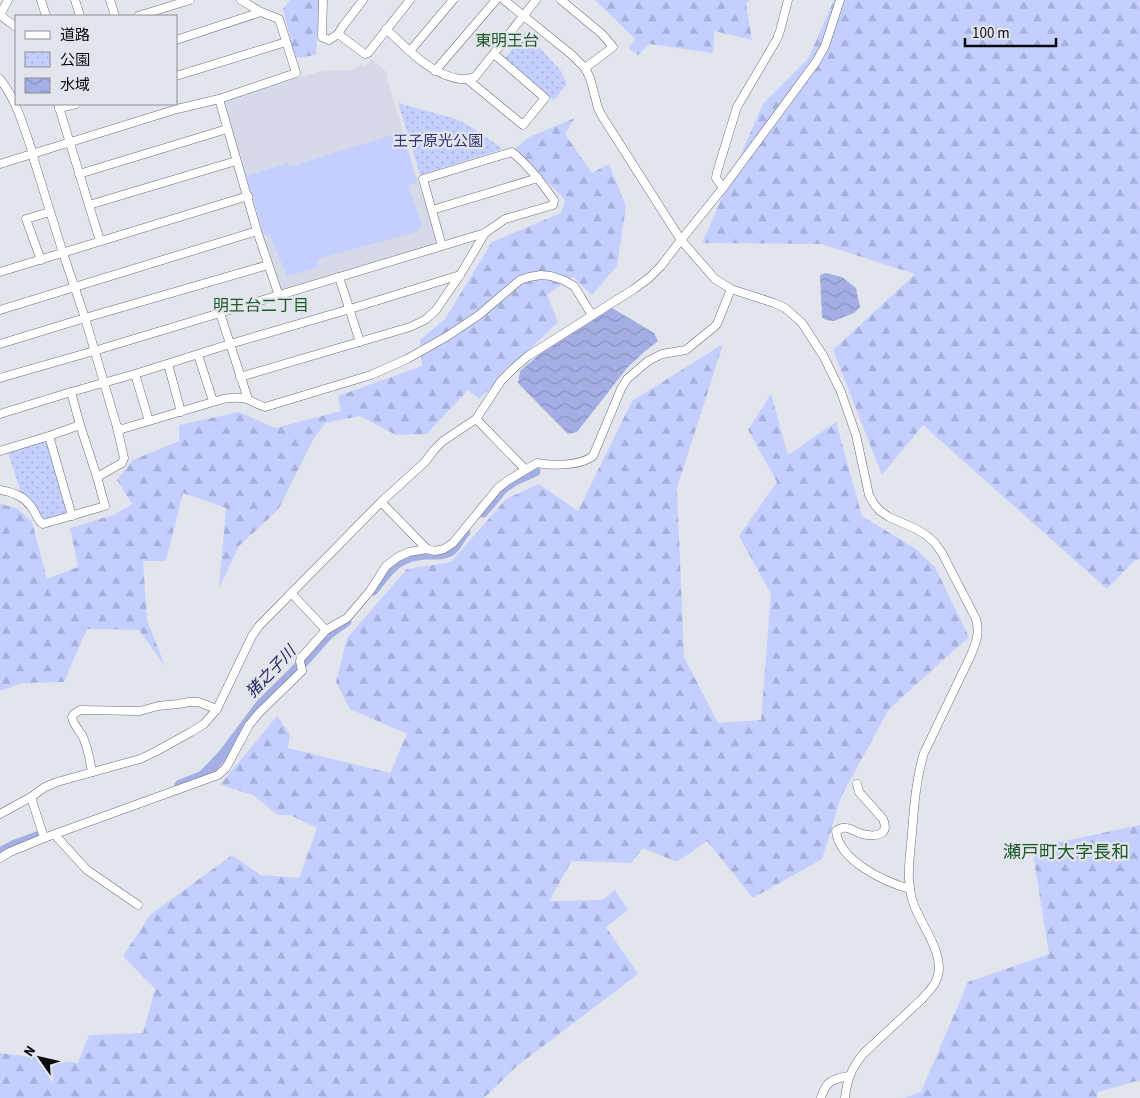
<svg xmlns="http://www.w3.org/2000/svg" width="1140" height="1098" font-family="'Source Sans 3','Noto Sans JP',sans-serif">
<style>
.built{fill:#d5d9e8}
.green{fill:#c4cfff}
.forest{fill:url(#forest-firs)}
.park{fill:url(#park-dots)}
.water{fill:url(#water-waves)}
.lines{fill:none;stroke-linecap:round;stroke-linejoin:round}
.river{stroke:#a3afe4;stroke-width:11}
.minor-casing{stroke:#6d6f76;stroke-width:9}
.minor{stroke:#fff;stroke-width:8}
.labels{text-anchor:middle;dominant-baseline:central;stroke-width:4.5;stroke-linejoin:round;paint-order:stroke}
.park-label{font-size:15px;fill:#2c3372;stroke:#e3e5ed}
.neighbourhood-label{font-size:16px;fill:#1d5929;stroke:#e3e5ed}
.water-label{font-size:16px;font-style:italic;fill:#212664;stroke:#e3e5ed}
.quarter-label{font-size:18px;fill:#1d5929;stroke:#e3e5ed}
</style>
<defs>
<pattern id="forest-firs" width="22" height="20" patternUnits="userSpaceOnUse" patternTransform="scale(1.25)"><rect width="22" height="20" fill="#c4cfff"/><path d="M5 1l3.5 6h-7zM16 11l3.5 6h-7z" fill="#a7b0d9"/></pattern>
<pattern id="park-dots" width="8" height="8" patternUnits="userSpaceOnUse" patternTransform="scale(1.25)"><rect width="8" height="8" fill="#c4cfff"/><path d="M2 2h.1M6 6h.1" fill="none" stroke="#a7b0d9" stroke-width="1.8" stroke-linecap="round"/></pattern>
<pattern id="water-waves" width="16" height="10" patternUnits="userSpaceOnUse" patternTransform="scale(1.25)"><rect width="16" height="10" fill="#a3afe4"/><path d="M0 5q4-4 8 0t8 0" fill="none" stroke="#8b95c2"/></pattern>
</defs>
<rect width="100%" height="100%" fill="#e3e5ed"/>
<polygon class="built" points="371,59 388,73 387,79 436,240 434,244 283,291 279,288 224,104 225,100 325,70 351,70 362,64 365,67"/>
<polygon class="green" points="402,132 417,182 408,185 422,225 416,232 317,259 319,267 287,276 269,234 264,235 246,176 288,163 289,167"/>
<g class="forest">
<polygon points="290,0 320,0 319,3 316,55 295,58 283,9"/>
<polygon points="595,0 750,0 746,3 752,40 714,31 713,53 649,44 638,55 628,48 635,39"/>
<polygon points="834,0 1140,0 1140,559 1134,561 1107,589 923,425 882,475 833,350 915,274 821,244 702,243 763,104 808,59"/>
<polygon points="575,118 565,134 592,173 609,164 626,206 617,266 592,295 573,277 547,295 558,322 479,399 468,390 427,434 396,435 360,416 325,423 313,440 278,510 239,546 219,588 226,508 183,493 166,561 143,561 147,620 165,666 139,630 87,629 64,682 22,683 0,691 0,504 17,508 32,522 47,579 78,567 70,528 113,515 132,504 117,480 133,460 179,441 179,425 239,412 275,428 341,411 338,396 422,366 420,340 445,319 492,242 561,213 565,200 515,149 529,137"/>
<polygon points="723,344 677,488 684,657 718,723 761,720 771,594 739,536 777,482 748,430 771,394 788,455 836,422 862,516 916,549 935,567 969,637 889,709 841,797 822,859 753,898 707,841 677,862 643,848 631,863 572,861 549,901 602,900 615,890 628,910 606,927 638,974 517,1066 484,1098 0,1098 0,1053 78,1063 89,1035 143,1033 155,989 123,956 150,915 232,855 261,875 299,878 317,828 290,815 278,815 253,795 220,785 277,716 290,734 288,748 390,773 407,734 350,709 336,682 347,638 407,569 451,562 506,499 539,484 578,511 632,401"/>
<polygon points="1140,825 1140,1080 1098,1092 1097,1098 903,1098 921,1092 968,982 1049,954 1032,848"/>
</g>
<g class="park">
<polygon points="525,32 561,71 567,84 555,99 553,100 504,60"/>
<polygon points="398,103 456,119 473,128 503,149 420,175"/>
<polygon points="43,441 48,443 68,510 65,515 45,522 40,518 36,508 30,500 21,493 8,452"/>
</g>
<g class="water">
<polygon points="826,273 842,277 856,288 860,307 854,313 834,321 826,320 822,317 820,275"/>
<polygon points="612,308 654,333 658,341 644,352 627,368 577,432 568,434 518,383 520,371 540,354"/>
</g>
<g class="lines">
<g class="river">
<polyline points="483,512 503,488 515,480 535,471"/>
<path d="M373 590C389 570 396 556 425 554 433 554 444 555 451 550 458 545 459 537 465 532"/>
<polyline points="180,785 203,776 210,769 224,754 260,706 297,669 328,634 346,621"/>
<polyline points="0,853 13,846 40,836"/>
</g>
<g class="minor-casing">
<g id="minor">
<polyline points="41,0 46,16"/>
<polyline points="75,0 80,16"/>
<polyline points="110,0 115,16"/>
<polyline points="241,0 261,12"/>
<polyline points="323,0 322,37 329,40 338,34 365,54 368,53 410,0"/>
<path d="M504 0 572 55 585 68 590 78 598 108 602 116 681 240 715 279 731 289 774 303 785 308 802 323 824 357 841 392 856 435 869 495 874 504 880 511 889 517 916 529 926 535 935 543 942 553 976 619C980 633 976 643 971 655L924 753C916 779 914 806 912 833 911 848 908 864 909 879 910 886 910 895 913 902 920 925 948 956 936 981 933 988 927 993 922 999L863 1054C851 1069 847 1080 845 1098"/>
<polyline points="561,0 602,34 613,47 585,68"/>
<polyline points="0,15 16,27"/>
<polyline points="0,15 8,0"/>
<polyline points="138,16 190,0"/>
<path d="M386 29C407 48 430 75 460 79 465 80 470 78 475 77L536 0"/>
<polyline points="338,34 343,26 363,0"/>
<polyline points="176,40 261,12 279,19 296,73 219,99 257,231 279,296"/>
<polyline points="410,51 453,0"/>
<polyline points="435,71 496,0"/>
<polyline points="176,76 286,42"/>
<path d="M0 79C17 101 24 128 33 154L34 160 63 253 85 318 117 427 122 429 223 399C231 398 241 396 249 400 255 403 259 405 265 407L371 375 407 359 446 337 479 315 520 280 529 277 541 275 551 276 563 280 574 286 592 315"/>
<polyline points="467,79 523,125 545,98 494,54"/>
<polyline points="58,104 100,241"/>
<polyline points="59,108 76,104"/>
<polyline points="0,164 177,109 219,99"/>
<polyline points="79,174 227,129"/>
<polyline points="723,188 716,178 717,172 737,107 777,39 780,31 788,0"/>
<polyline points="89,205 236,161"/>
<polyline points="432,210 538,178"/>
<polyline points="41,260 26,219 50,212"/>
<polyline points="0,272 248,196"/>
<polyline points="339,277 360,342"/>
<polyline points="0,310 257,231"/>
<polyline points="220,313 248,399"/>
<polyline points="0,344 85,318 268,265"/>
<polyline points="198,355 213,401"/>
<polyline points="168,364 181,412"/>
<polyline points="135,374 149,421"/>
<polyline points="240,377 410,327 425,320 436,310 460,275 485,233"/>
<path d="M0 378 94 351 485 233 505 219 553 205 554 200C541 182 529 166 512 152L423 179 442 246"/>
<polyline points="71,392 80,425 97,477"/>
<polyline points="0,414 71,392 135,374 230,344 350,309 460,275"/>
<polyline points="476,419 525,469"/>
<polyline points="49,436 72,516"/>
<polyline points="0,451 49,436 80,425"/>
<path d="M0 490C14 492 27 498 34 511 37 516 38 521 43 524L105 506 97 477 122 463 124 458 117 427"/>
<polyline points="381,502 427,549"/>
<polyline points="291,593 326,630"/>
<path d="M92 772C90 760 88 747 82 735 78 729 73 724 72 717L74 714 80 710 140 711 158 706 178 704 189 702H198L217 709"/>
<path d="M857 784 859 792 883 819C890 836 875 837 862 834 857 833 853 829 847 828 843 827 840 828 836 831 839 861 885 882 910 889"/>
<polyline points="31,797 44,838"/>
<polyline points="0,814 31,797 45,787 57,782 140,759 155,752 191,732 204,724 217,709 252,636 259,626 381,502 425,462 434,450 443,441 476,419 501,381 515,367 528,356 634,289 649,278 661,266 681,240 723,188 816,62 825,46 840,0"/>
<polyline points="55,835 87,870 138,905"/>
<path d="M0 858 10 852 44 838 218 775 226 768 249 725 259 713 302 671 300 661 301 658 326 630 347 618 370 591 386 566 398 557 409 552 427 549 435 551 444 549 453 543 498 488 507 481 537 463C551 466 581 466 593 456L621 389 627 379 648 361 662 354 686 350 714 327 717 324 731 289"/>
<path d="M821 1098C826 1081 832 1079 849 1076"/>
</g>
</g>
<use href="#minor" class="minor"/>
</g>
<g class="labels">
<g class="park-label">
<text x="438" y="141">王子原光公園</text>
</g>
<g class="neighbourhood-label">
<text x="507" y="41">東明王台</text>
<text x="261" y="306">明王台二丁目</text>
</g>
<g class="water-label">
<text transform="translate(271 672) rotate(-47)">猪之子川</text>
</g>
<g class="quarter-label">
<text x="1066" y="852">瀬戸町大字長和</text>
</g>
</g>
<rect x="15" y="15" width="162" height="90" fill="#e3e5ed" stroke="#8d8e94"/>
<rect x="25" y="31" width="25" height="8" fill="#ffffff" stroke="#8d8e94"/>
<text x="60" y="40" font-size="15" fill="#0b0b0e">道路</text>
<rect x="25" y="52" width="25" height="15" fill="url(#park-dots)" stroke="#8d8e94"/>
<text x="60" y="65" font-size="15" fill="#0b0b0e">公園</text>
<rect x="25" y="78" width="25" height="15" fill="url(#water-waves)" stroke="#8d8e94"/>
<text x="60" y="90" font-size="15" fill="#0b0b0e">水域</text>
<g transform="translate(40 1058) rotate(304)" stroke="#e3e5ed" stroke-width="4" paint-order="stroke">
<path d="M0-4L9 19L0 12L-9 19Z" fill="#0b0b0e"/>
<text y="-8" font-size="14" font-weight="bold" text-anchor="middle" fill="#0b0b0e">N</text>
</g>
<path d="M965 38v8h91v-8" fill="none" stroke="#0b0b0e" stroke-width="2.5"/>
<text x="972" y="38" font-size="15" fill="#0b0b0e" stroke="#e3e5ed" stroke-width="4" paint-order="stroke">100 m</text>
</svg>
